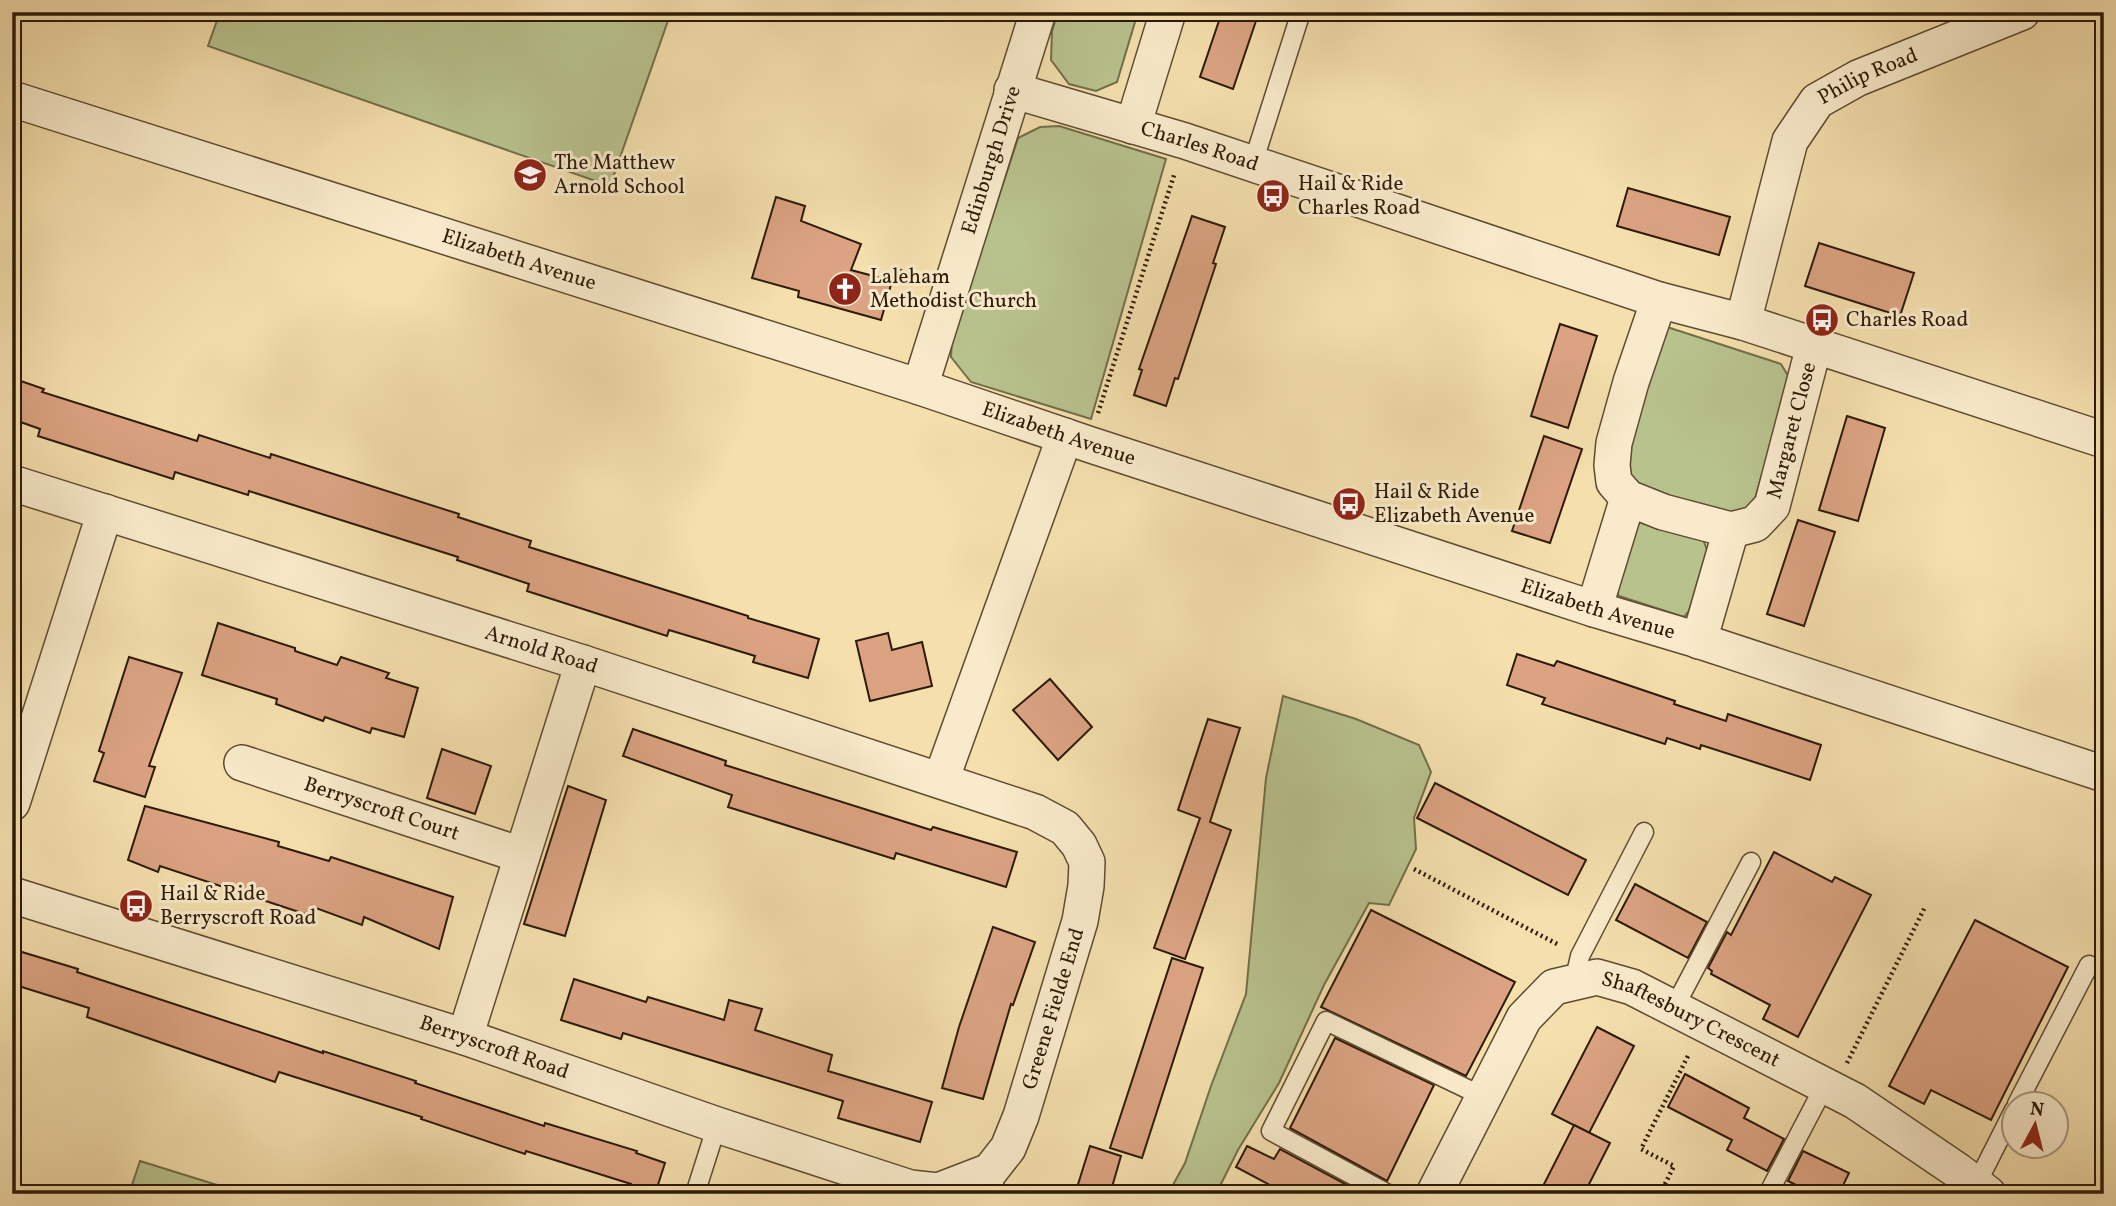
<svg xmlns="http://www.w3.org/2000/svg" width="2116" height="1206" font-family="Vollkorn,serif">
<style>
.green{fill:#b8c28d;stroke:#726e4a;stroke-width:2}
.building{fill:#dba382;stroke:#2d1a07;stroke-width:2}
.lines{fill:none;stroke-linecap:round;stroke-linejoin:round}
.service-casing{stroke:#5f4b30;stroke-width:21}
.minor-casing{stroke:#5f4b30;stroke-width:38}
.path{stroke:#2d1a07;stroke-width:4.5;stroke-dasharray:2 3.5;stroke-linecap:butt}
.service{stroke:#f8eaca;stroke-width:18}
.minor{stroke:#f8eaca;stroke-width:35}
.labels{text-anchor:middle;dominant-baseline:central;stroke-width:6;stroke-linejoin:round;paint-order:stroke}
.street-label{font-size:21px;fill:#2d1a07;stroke:#f8eaca}
.poi-label{font-size:21px;fill:#2d1a07;stroke:#f8eaca;text-anchor:start}
</style>
<rect width="100%" height="100%" fill="#f4dfad"/>
<filter id="stains"><feTurbulence type="fractalNoise" baseFrequency=".00286" numOctaves="4"/><feColorMatrix values="0 0 0 0 .2 0 0 0 0 .09 0 0 0 0 .02 0 0 0 .5 -.17"/></filter>
<radialGradient id="worn" r=".72"><stop offset=".6" stop-color="#630" stop-opacity="0"/><stop offset="1" stop-color="#630" stop-opacity=".3"/></radialGradient>
<g class="green">
<polygon points="220,12 671,12 610,186 208,46"/>
<polygon points="1058,12 1138,12 1117,82 1096,91 1069,84 1051,60 1052,31"/>
<polygon points="1059,126 1166,159 1091,419 971,382 951,357 952,340 1018,138 1040,127"/>
<polygon points="1664,326 1781,364 1790,379 1754,502 1746,512 1731,515 1633,484 1626,457"/>
<polygon points="1641,519 1703,539 1707,550 1689,611 1684,617 1619,596 1616,589 1634,524"/>
<polygon points="1283,696 1356,719 1419,745 1431,772 1414,818 1416,849 1389,905 1369,903 1324,985 1279,1083 1238,1150 1216,1194 1168,1194 1185,1163 1211,1086 1246,994 1266,778"/>
<polygon points="140,1161 246,1194 129,1194"/>
</g>
<g class="building">
<polygon points="1222,12 1259,12 1233,89 1200,77"/>
<polygon points="1628,188 1730,217 1719,255 1617,226"/>
<polygon points="776,197 805,206 801,221 861,244 851,270 892,281 881,320 798,297 799,291 752,278"/>
<polygon points="1192,216 1225,227 1213,263 1216,264 1178,379 1175,378 1166,406 1134,395 1142,370 1139,369"/>
<polygon points="1819,243 1914,273 1900,316 1805,286"/>
<polygon points="1560,324 1597,336 1568,428 1531,416"/>
<polygon points="12,378 44,389 42,392 197,441 199,435 270,458 271,454 459,514 458,517 531,541 529,547 748,616 748,618 819,639 808,678 753,662 755,656 709,642 669,630 667,636 558,601 527,591 529,584 457,560 458,557 249,491 248,495 175,472 173,479 38,436 40,429 12,419"/>
<polygon points="1847,416 1885,428 1858,521 1819,510"/>
<polygon points="1544,436 1582,449 1550,543 1512,531"/>
<polygon points="1798,520 1835,532 1804,626 1767,614"/>
<polygon points="218,623 295,648 295,651 337,665 341,657 389,673 386,678 418,688 404,737 372,728 370,733 325,717 323,721 276,704 277,699 202,675"/>
<polygon points="888,633 892,650 922,642 932,686 870,701 856,641"/>
<polygon points="1517,654 1554,666 1557,661 1675,701 1674,704 1726,721 1728,714 1821,745 1810,780 1701,745 1700,749 1667,738 1665,744 1542,704 1545,698 1507,685"/>
<polygon points="129,657 182,673 149,766 155,767 145,797 94,781 104,753 99,751"/>
<polygon points="1050,679 1092,727 1058,760 1013,710"/>
<polygon points="1208,719 1240,728 1210,822 1231,830 1185,959 1154,948 1200,818 1178,810"/>
<polygon points="633,729 726,761 725,765 931,830 933,827 1017,852 1006,887 896,853 894,859 728,807 732,795 623,756"/>
<polygon points="442,749 491,766 475,814 427,798"/>
<polygon points="1435,783 1586,860 1568,895 1417,818"/>
<polygon points="568,786 606,800 565,936 524,924"/>
<polygon points="145,806 279,842 278,846 329,861 331,857 453,897 439,949 364,917 362,925 316,908 314,917 160,866 158,872 128,860"/>
<polygon points="1774,852 1832,882 1835,877 1871,895 1798,1037 1763,1019 1770,1005 1711,974 1712,971 1708,968 1727,932 1731,935"/>
<polygon points="1635,884 1707,922 1688,958 1616,920"/>
<polygon points="1371,910 1515,982 1466,1076 1321,1007"/>
<polygon points="1975,920 2068,967 1991,1120 1931,1090 1924,1104 1889,1086"/>
<polygon points="993,927 1035,942 1013,1005 1011,1004 983,1099 942,1088 959,1027"/>
<polygon points="12,949 78,969 77,972 323,1053 323,1051 416,1081 415,1083 544,1126 545,1123 637,1151 636,1153 665,1163 655,1194 628,1194 631,1184 526,1151 525,1154 421,1119 422,1117 279,1072 275,1082 87,1017 89,1008 12,984"/>
<polygon points="1172,958 1203,968 1142,1158 1110,1148"/>
<polygon points="574,979 646,1002 648,997 724,1020 729,1000 762,1009 755,1030 832,1055 828,1071 932,1102 920,1142 838,1118 843,1101 623,1033 621,1039 561,1020"/>
<polygon points="1597,1027 1634,1046 1589,1133 1552,1114"/>
<polygon points="1335,1038 1434,1085 1387,1181 1290,1128"/>
<polygon points="1685,1074 1749,1108 1744,1118 1784,1139 1767,1171 1727,1150 1732,1140 1668,1107"/>
<polygon points="1574,1125 1610,1143 1584,1194 1539,1194"/>
<polygon points="1090,1146 1121,1156 1110,1194 1075,1194"/>
<polygon points="1247,1146 1274,1159 1280,1149 1364,1194 1287,1194 1236,1167"/>
<polygon points="1803,1151 1849,1173 1839,1194 1814,1194 1788,1181"/>
</g>
<g class="lines">
<g class="service-casing">
<g id="service">
<polyline points="1253,163 1301,12"/>
<polyline points="1574,982 1580,956 1644,832"/>
<polyline points="1674,1008 1751,862"/>
<polyline points="2017,1104 2089,965"/>
<polyline points="990,1171 997,1194"/>
<polyline points="1976,1185 2014,1110"/>
<polyline points="695,1194 717,1125"/>
<polyline points="1388,1194 1271,1131 1326,1021 1484,1097"/>
<polyline points="1768,1194 1825,1085"/>
</g>
</g>
<g class="minor-casing">
<g id="minor">
<path id="s1" d="M1012 90 1185 141 1659 300 1743 322 2104 440"/>
<path id="s2" d="M12 99 920 387 1088 444 1594 609 1691 638 2104 774"/>
<polyline points="1133,126 1168,12"/>
<path id="s3" d="M1659 300 1631 382 1614 443 1612 465 1614 482 1628 498 1663 512 1731 530 1755 524 1772 506 1814 346"/>
<path id="s4" d="M1743 322 1790 141 1817 101 1858 78 2022 12"/>
<path id="s5" d="M920 387 1038 12"/>
<path id="s6" d="M12 483 583 663 1035 812 1065 828 1079 845 1087 862 1086 886 1080 921 1021 1116 1008 1148 990 1171 938 1191 910 1188 717 1125 465 1037 12 895"/>
<polyline points="1594,609 1628,498"/>
<polyline points="1699,641 1731,530"/>
<path id="s7" d="M242 763 521 855"/>
<polyline points="941,780 1065,436"/>
<polyline points="12,803 105,512"/>
<polyline points="465,1037 583,663"/>
<path id="s8" d="M1434 1194 1524 1018 1554 987 1597 977 1632 987 1855 1101 1958 1171 1988 1194"/>
</g>
</g>
<g class="path">
<polyline points="900,271 920,277"/>
<polyline points="1098,413 1175,172"/>
<polyline points="1414,869 1559,945"/>
<polyline points="1847,1063 1925,907"/>
<polyline points="1660,1194 1674,1166 1641,1149 1689,1054"/>
</g>
<use href="#service" class="service"/>
<use href="#minor" class="minor"/>
</g>
<defs>
<g id="school-disc" transform="scale(1.75)"><circle r="9.5" fill="#8f2418" stroke="#f8eaca"/><path d="M0-5L7-2L0 1L-7-2ZM-4 1L0 2.5L4 1V4Q0 6-4 4Z" fill="#fff"/></g>
<g id="bus-disc" transform="scale(1.75)"><circle r="9.5" fill="#8f2418" stroke="#f8eaca"/><path d="M-5-6H5V4H4V6H2V4H-2V6H-4V4H-5ZM-3.5-4V0h7V-4ZM-3.5 1.2v1.5H-2V1.2ZM2 1.2v1.5H3.5V1.2Z" fill="#fff"/></g>
<g id="church-disc" transform="scale(1.75)"><circle r="9.5" fill="#8f2418" stroke="#f8eaca"/><path d="M-1.2-6h2.4v3.5h3.3v2.4h-3.3V6h-2.4V-.1h-3.3v-2.4h3.3Z" fill="#fff"/></g>
</defs>
<g fill-rule="evenodd">
<use href="#school-disc" x="530" y="175"/>
<use href="#bus-disc" x="1273" y="196"/>
<use href="#church-disc" x="845" y="289"/>
<use href="#bus-disc" x="1822" y="320"/>
<use href="#bus-disc" x="1349" y="504"/>
<use href="#bus-disc" x="136" y="906"/>
</g>
<g class="labels">
<g class="street-label">
<text stroke="none"><textPath href="#s4" startOffset="292">Philip Road</textPath></text>
<text stroke="none"><textPath href="#s1" startOffset="196">Charles Road</textPath></text>
<text stroke="none"><textPath href="#s5" startOffset="238">Edinburgh Drive</textPath></text>
<text stroke="none"><textPath href="#s2" startOffset="532">Elizabeth Avenue</textPath></text>
<text stroke="none"><textPath href="#s3" startOffset="446">Margaret Close</textPath></text>
<text stroke="none"><textPath href="#s2" startOffset="1099">Elizabeth Avenue</textPath></text>
<text stroke="none"><textPath href="#s2" startOffset="1666">Elizabeth Avenue</textPath></text>
<text stroke="none"><textPath href="#s6" startOffset="555">Arnold Road</textPath></text>
<text stroke="none"><textPath href="#s7" startOffset="147">Berryscroft Court</textPath></text>
<text transform="translate(1054 1009) rotate(-73)">Greene Fielde End</text>
<text stroke="none"><textPath href="#s8" startOffset="388">Shaftesbury Crescent</textPath></text>
<text transform="translate(494 1048) rotate(19)">Berryscroft Road</text>
</g>
<g class="poi-label">
<text x="554" y="163">The Matthew<tspan x="554" dy="24">Arnold School</tspan></text>
<text x="1298" y="184">Hail &amp; Ride<tspan x="1298" dy="24">Charles Road</tspan></text>
<text x="870" y="277">Laleham<tspan x="870" dy="24">Methodist Church</tspan></text>
<text x="1846" y="320">Charles Road</text>
<text x="1374" y="492">Hail &amp; Ride<tspan x="1374" dy="24">Elizabeth Avenue</tspan></text>
<text x="160" y="894">Hail &amp; Ride<tspan x="160" dy="24">Berryscroft Road</tspan></text>
</g>
</g>
<rect width="2116" height="1206" fill="none" stroke="#f4dfad" stroke-width="42"/>
<rect x="14" y="14" width="2088" height="1178" fill="none" stroke="#2d1a07" stroke-width="3.5"/>
<rect x="21" y="21" width="2074" height="1164" fill="none" stroke="#2d1a07" stroke-width="2"/>
<g transform="translate(2035 1125) rotate(7)"><circle r="33" fill="#f8eaca" stroke="#a7977c" stroke-width="2"/>
<path d="M0-5L12 26L0 18L-12 26Z" fill="#8f2418"/>
<text y="-10" font-size="19" font-weight="bold" text-anchor="middle" fill="#2d1a07">N</text>
</g>
<rect width="100%" height="100%" filter="url(#stains)"/>
<rect width="100%" height="100%" fill="url(#worn)"/>
</svg>
